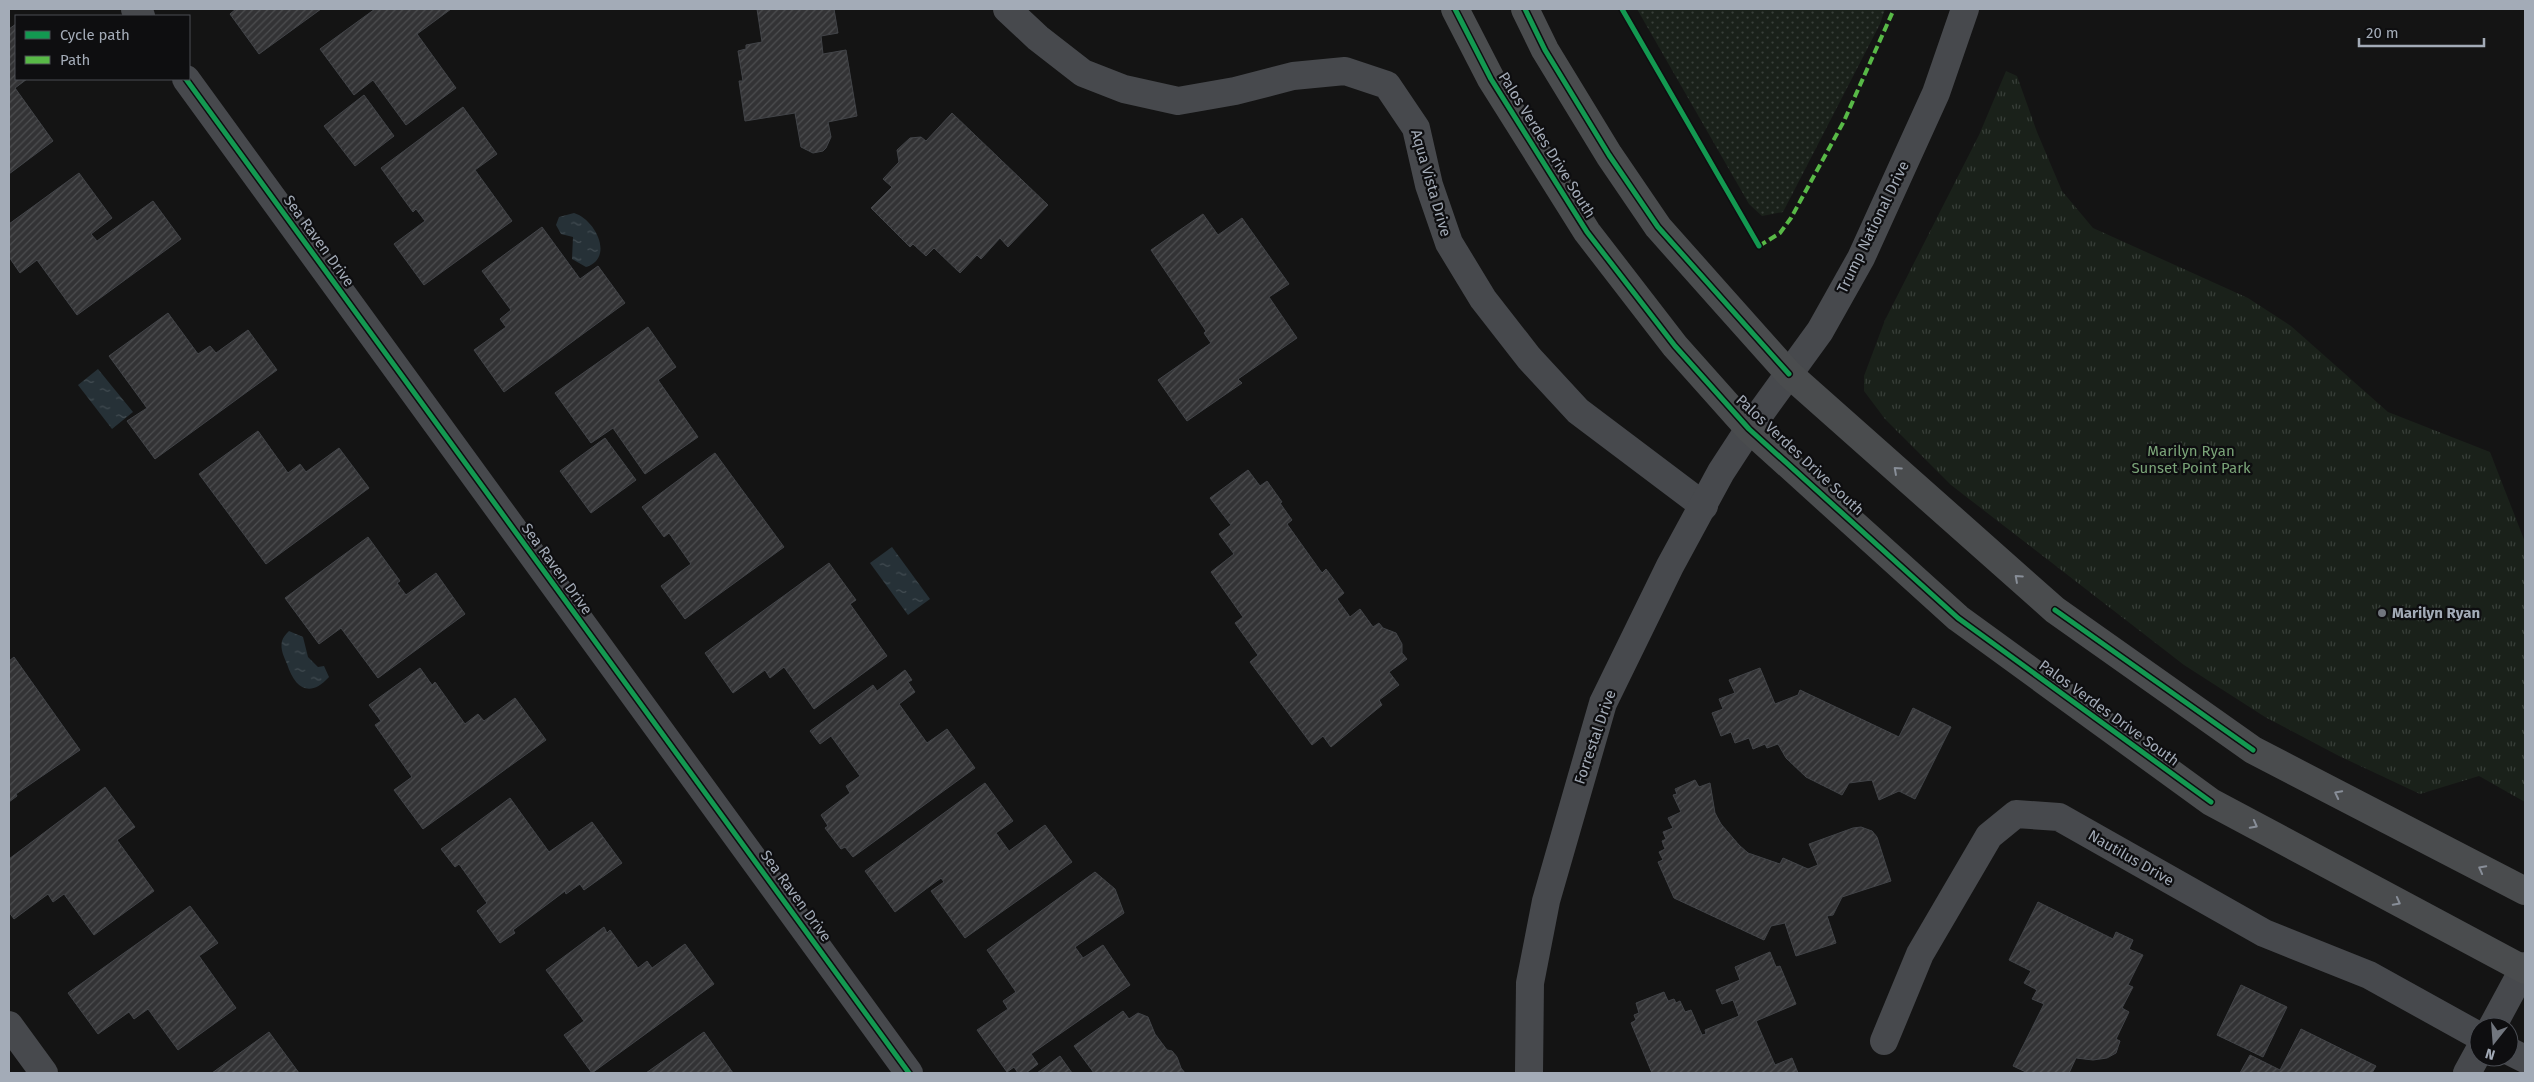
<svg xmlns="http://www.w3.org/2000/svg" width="2534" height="1082" font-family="'Fira Sans',sans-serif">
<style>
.grass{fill:url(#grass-dots)}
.park{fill:url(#park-tufts)}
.water{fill:url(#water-ripples)}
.building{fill:url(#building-hatch);stroke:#424448}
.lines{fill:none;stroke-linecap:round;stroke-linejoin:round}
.minor{stroke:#47494d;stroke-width:28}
.major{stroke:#4a4c4e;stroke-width:28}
.quiet{stroke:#58b947;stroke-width:4;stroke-dasharray:8 4;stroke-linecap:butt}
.cycleway-casing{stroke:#0e0e10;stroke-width:8}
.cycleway{stroke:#139951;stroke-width:5}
.oneway{stroke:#888e98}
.poi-dot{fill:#71767e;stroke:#0e0e10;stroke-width:2}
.labels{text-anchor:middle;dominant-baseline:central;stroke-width:4.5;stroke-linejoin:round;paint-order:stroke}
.street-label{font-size:15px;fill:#a3abb7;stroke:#0e0e10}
.park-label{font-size:15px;fill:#7aa478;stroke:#0e0e10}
.poi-label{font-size:15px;font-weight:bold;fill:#a3abb7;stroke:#0e0e10;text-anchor:start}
</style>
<defs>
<pattern id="grass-dots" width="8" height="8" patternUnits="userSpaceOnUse" patternTransform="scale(1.25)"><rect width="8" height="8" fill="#1a211a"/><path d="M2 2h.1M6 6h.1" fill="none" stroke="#383f39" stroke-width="1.8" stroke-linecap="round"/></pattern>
<pattern id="park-tufts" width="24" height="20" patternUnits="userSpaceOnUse" patternTransform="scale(1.25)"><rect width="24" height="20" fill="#1a211a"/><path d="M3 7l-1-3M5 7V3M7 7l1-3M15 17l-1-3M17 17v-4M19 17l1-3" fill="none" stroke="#383f39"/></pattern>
<pattern id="water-ripples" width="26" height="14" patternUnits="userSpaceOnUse" patternTransform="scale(1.25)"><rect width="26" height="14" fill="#263137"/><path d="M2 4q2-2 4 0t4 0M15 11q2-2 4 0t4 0" fill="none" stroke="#424c52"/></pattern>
<pattern id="building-hatch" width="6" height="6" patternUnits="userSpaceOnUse" patternTransform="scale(1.25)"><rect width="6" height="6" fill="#333335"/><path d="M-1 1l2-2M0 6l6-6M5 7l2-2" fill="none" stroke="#4d4e50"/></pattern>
</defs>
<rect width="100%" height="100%" fill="#141414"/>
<polygon class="grass" points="1637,9 1885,9 1880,24 1783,212 1762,216 1749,204"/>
<polygon class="park" points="2006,71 2017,76 2037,132 2062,191 2093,228 2248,298 2291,326 2388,412 2490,452 2525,542 2525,802 2479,776 2420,794 2339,756 2265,717 2184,665 1951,485 1885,419 1864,391 1864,376 1885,320 1979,135"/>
<g class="water">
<path d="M574 213C595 219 615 258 586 267L572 259 573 237 561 234 556 225 559 217Z"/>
<polygon points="98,369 133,412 112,429 78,385"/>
<polygon points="892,547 930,599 908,615 870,563"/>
<path d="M289 631 303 637 308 657 318 667 324 666 329 677C310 698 295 689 287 664 284 657 280 649 282 641 283 637 286 634 289 631Z"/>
</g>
<g class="building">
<polygon points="236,9 321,9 259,54 230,14"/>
<polygon points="375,9 451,9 417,34 456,88 406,125 373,80 354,95 320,49"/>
<polygon points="757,9 834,9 838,33 821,36 823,54 846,50 857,116 828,122 831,137 826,148 823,151 813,153 801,147 795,113 745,121 739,81 743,81 738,51 746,49 746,45 762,42"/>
<polygon points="16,24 16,79 27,79 15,88 53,141 9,174 9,29"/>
<polygon points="364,95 394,136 355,166 324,126"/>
<polygon points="463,107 497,154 475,170 512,221 424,285 394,244 425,221 416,209 413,212 381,168"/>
<polygon points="952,113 1048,205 1008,247 1000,238 981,259 977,255 960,273 934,248 926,256 913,244 910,247 871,208 892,187 883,179 899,162 897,150 910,138 921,137 926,141"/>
<polygon points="79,173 112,218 91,234 97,241 153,201 181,239 77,315 37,260 20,273 9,257 9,224"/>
<polygon points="1203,214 1218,235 1242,218 1289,284 1269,297 1297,338 1238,379 1242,383 1187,421 1158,380 1211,343 1204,333 1206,331 1151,250"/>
<polygon points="542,227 580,279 598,266 625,303 504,392 474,350 506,327 500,319 511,310 482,271"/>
<polygon points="168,313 198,354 210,346 216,353 248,330 277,370 155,459 127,421 147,408 109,356"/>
<polygon points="648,327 676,367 658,380 698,437 645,474 613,428 591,443 555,393"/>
<polygon points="258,431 288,473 300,464 306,472 339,448 369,488 266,564 199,474"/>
<polygon points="605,438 636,480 591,513 560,471"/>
<polygon points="715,453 784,547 685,619 661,586 691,564 669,533 664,537 642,507"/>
<polygon points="1248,470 1260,486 1267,481 1282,502 1280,503 1292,520 1287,524 1322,573 1326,569 1344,593 1337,599 1350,617 1360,609 1373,627 1379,623 1383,628 1396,633 1402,644 1402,653 1407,659 1389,672 1399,685 1379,700 1382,705 1331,747 1323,736 1312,745 1250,662 1258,655 1235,623 1243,617 1211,572 1234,554 1219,534 1231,525 1210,498"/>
<polygon points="368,537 400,581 397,583 406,595 436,573 465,614 378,678 341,628 319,644 285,598"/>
<polygon points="829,563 856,600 850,604 887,656 814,709 784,667 770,678 765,670 733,693 705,653"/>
<polygon points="14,657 80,750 16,794 17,796 9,802 9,661"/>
<polygon points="420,668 432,685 435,682 465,724 478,714 484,721 515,698 546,740 423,829 394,790 412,777 375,725 381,721 369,705"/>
<polygon points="1760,668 1775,704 1798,695 1800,690 1899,737 1913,708 1951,727 1915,799 1899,791 1879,800 1872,780 1849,783 1842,795 1806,777 1786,758 1778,744 1767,748 1765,744 1753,749 1749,738 1735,743 1731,732 1721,736 1712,713 1723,709 1719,699 1735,693 1729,680"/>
<polygon points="905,670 912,680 908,682 915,692 899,704 927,743 947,729 975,768 853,857 845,847 841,849 825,828 828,826 821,815 850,793 846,786 860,776 831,736 820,744 810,731 873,685 877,691"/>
<polygon points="1695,780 1699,787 1710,783 1715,813 1721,824 1739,845 1748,853 1780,864 1783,858 1808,869 1818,865 1809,844 1853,828 1861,827 1872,831 1877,837 1891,881 1842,897 1833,915 1827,916 1836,943 1796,956 1785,923 1771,926 1764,940 1674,898 1658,862 1663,860 1659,852 1665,849 1662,841 1666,839 1663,832 1673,828 1668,818 1681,812 1673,795 1677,794 1675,789"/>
<polygon points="985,783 1013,821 996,833 1009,851 1045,825 1072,862 965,938 931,891 944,882 941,878 895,912 865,871"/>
<polygon points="105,787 135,827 117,840 154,891 94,935 64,894 53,902 48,894 14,919 9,912 9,859"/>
<polygon points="510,798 549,852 592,822 622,863 584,890 580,884 566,894 565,891 513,930 515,933 500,943 477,911 487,903 459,864 455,867 441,849"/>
<polygon points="1095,872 1115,889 1124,913 1075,947 1083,958 1103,945 1130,985 1031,1054 1038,1064 1026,1073 1018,1073 1014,1067 1007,1072 977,1030 1008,1009 1003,1001 1016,992 987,950"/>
<polygon points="2038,902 2113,939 2116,932 2133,940 2129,949 2143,955 2128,985 2133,987 2122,1008 2129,1012 2116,1039 2120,1041 2116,1053 2107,1058 2093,1060 2076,1058 2069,1073 2028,1073 2013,1066 2044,1004 2032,999 2037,990 2024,983 2031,971 2009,960"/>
<polygon points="190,906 218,943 199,956 236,1008 178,1050 148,1009 134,1019 129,1012 98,1034 68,993"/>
<polygon points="604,927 607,933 610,930 638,968 647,961 652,968 685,944 714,984 592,1073 564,1035 584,1021 546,970"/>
<polygon points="1770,952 1776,967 1780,966 1796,1004 1756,1021 1775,1065 1792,1058 1798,1073 1652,1073 1631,1023 1636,1020 1634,1015 1639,1013 1636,1003 1664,992 1668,1001 1674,999 1676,1003 1680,1001 1685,1012 1691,1010 1702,1035 1706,1034 1705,1030 1739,1016 1733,1000 1722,1004 1716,990 1740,980 1735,967"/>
<polygon points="2241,985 2287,1007 2263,1057 2217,1035"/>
<polygon points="1123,1011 1129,1019 1138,1013 1148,1017 1155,1034 1167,1050 1172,1051 1177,1057 1181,1068 1185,1073 1094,1073 1074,1046"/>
<polygon points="2301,1029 2376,1066 2372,1073 2240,1073 2250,1055 2280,1070"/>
<polygon points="269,1032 299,1073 212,1073"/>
<polygon points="704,1032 733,1073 646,1073"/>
<polygon points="1060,1056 1072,1073 1037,1073"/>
</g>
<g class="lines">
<g class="minor">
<polyline points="135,9 141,16"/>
<polyline points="1007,9 1038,38 1083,73 1124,89 1178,101 1235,91 1293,76 1345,71 1387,85 1416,128 1429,185 1449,243 1483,299 1529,358 1578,411 1704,506"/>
<polyline points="186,79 909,1073"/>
<polyline points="9,1025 44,1073"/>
<polyline points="2492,1027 2525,966"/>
<polyline points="1884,1041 1920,954 1989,836 2016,814 2059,817 2264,933 2369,975 2479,1036"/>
<polyline points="2509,1051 2525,1059"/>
<polyline points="1529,1073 1530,983 1546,901 1603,703 1670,566 1721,472 1749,429 1820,331 1861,258 1936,93 1965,9"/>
<polyline points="2467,1073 2479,1051"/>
</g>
<g class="major">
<polyline points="1455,9 1491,79 1587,232 1675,346 1749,429 1958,618 2211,802 2525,970"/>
<polyline points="1525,9 1545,50 1609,155 1658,227 1722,299 1789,374 2055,610 2253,750 2525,891"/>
</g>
<polyline class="quiet" points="1759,246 1780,233 1791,218 1844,121 1894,9"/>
<g class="cycleway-casing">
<g id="cycleway">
<polyline points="1455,9 1491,79 1587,232 1675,346 1749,429 1958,618 2211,802"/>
<polyline points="1525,9 1545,50 1609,155 1658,227 1789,374"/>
<polyline points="1622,9 1759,246"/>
<polyline points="186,79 909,1073"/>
<polyline points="2055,610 2253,750"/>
</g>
</g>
<use href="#cycleway" class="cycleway"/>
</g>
<defs><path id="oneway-chevron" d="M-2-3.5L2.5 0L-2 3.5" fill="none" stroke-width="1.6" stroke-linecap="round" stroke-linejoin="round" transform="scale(1.25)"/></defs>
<g class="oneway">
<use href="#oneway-chevron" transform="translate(1897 470) rotate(-138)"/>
<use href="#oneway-chevron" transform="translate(2018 578) rotate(-138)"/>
<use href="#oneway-chevron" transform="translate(2338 794) rotate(-153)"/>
<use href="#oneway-chevron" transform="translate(2254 825) rotate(28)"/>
<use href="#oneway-chevron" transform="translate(2482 869) rotate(-152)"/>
<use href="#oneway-chevron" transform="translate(2397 902) rotate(28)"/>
</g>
<circle class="poi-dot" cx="2382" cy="613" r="5"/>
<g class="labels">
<g class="street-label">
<text transform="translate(1547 145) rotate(58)">Palos Verdes Drive South</text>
<text transform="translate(1431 183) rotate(74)">Aqua Vista Drive</text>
<text transform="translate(1873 227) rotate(-64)">Trump National Drive</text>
<text transform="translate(319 241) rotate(54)">Sea Raven Drive</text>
<text transform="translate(1800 455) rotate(43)">Palos Verdes Drive South</text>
<text transform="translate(557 569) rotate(54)">Sea Raven Drive</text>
<text transform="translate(2109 713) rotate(36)">Palos Verdes Drive South</text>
<text transform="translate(1595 737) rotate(-71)">Forrestal Drive</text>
<text transform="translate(2131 858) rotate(30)">Nautilus Drive</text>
<text transform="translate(796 896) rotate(54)">Sea Raven Drive</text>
</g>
<g class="park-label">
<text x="2191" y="451">Marilyn Ryan<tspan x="2191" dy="17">Sunset Point Park</tspan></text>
</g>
<g class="poi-label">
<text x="2392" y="613">Marilyn Ryan</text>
</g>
</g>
<rect width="2534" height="1082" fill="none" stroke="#a3abb7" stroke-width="20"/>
<rect x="15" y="15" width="175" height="65" fill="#0e0e10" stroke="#4a4d53"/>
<rect x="25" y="31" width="25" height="8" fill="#139951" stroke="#4a4d53"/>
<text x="60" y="40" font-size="15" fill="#a3abb7">Cycle path</text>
<rect x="25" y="56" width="25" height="8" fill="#58b947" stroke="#4a4d53"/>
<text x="60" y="65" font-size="15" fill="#a3abb7">Path</text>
<g transform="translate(2494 1042) rotate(197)"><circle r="24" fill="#0e0e10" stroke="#4a4d53"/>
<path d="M0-4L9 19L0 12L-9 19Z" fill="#71767e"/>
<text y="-8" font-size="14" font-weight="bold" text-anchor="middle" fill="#a3abb7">N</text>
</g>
<path d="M2359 38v8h125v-8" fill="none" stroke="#a3abb7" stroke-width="2.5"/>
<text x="2366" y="38" font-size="15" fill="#a3abb7" stroke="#0e0e10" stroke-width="4" paint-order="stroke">20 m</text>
</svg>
